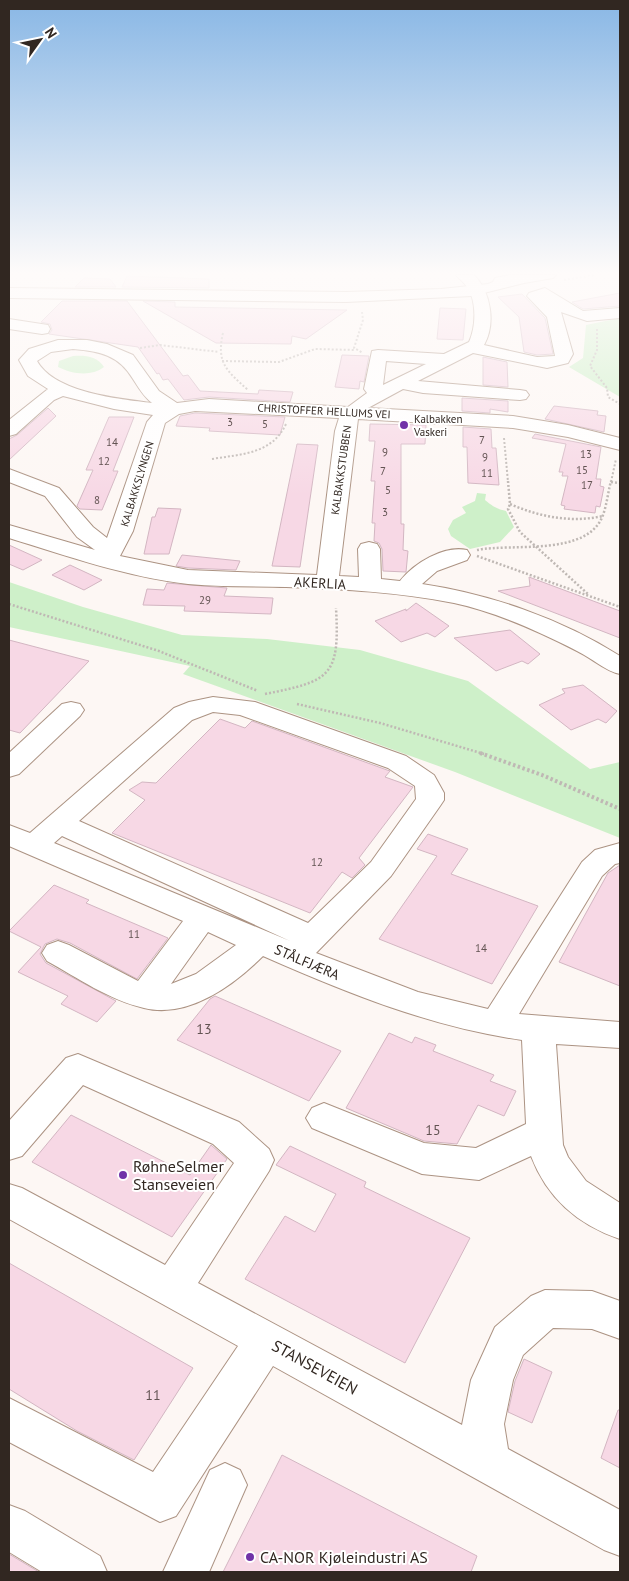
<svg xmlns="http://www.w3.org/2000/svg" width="629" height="1581" font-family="'PT Sans',sans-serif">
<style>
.green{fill:#cef0c9}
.building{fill:#f7d8e5;stroke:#d3b6c2}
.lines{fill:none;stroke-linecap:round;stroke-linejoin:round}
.minor-casing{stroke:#ac9383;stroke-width:2}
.major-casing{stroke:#ac9383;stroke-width:2}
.path-far2{stroke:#bfb8b4;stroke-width:2;stroke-dasharray:2 2;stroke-linecap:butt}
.path-far1{stroke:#bfb8b4;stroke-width:2.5;stroke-dasharray:2 2;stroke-linecap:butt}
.path{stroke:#bfb8b4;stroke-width:4;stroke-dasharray:2.5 2.5;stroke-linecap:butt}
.minor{fill:#fff;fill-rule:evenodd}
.major{fill:#fff;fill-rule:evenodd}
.poi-dot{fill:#7133a8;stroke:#fff;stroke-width:2}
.labels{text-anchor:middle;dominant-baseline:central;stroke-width:4;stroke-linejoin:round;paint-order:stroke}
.far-street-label{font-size:11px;fill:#312721;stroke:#fff}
.far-poi-label{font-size:11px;fill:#312721;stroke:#fff;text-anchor:start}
.number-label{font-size:11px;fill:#625352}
.street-label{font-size:14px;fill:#312721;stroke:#fff}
.near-number-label{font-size:14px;fill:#625352}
.near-poi-label{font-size:16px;fill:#312721;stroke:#fff;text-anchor:start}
.near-street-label{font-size:16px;fill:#312721;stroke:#fff}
</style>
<rect width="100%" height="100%" fill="#fdf7f4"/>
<g class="green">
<polygon points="620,318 620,397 569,367 583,358 586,325"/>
<path d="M73 356C85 355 97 356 104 367 91 377 72 374 58 367L59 361Z"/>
<path d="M477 493 486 494 485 500C492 506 497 509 506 511L514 527 500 542 470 549 451 536 448 529 453 520 466 513 462 507 475 501Z"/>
<polygon points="9,582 83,607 182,635 267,639 360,650 468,681 590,769 620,762 620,838 455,772 183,674 190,666 9,627"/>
</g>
<g class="building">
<polygon points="127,276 209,279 209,288 122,287"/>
<polygon points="84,278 110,279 116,287 75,287"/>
<polygon points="620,293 620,306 583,309 572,302"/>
<polygon points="522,294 545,318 553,354 537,355 524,352 519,317 498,297"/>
<polygon points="62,301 127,301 183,376 188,375 200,391 258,394 259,390 293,392 290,402 209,397 184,400 168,379 163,380 159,373 157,374 138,347 49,334 52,330 50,324 41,322"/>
<polygon points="143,301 175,302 175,307 347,310 306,339 292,336 291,344 216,343"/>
<polygon points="440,308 466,309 463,340 437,339"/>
<polygon points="342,355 369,356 364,382 360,381 359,389 335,387"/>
<polygon points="483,357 507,362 508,387 483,385"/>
<polygon points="462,398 508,401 508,412 490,409 490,413 462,411"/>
<polygon points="554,406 598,411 597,415 606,416 604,432 545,419"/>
<polygon points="48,408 56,416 9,460 9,439 17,435"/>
<polygon points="195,413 285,417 280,435 209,431 210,428 176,426 180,416"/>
<polygon points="109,417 134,417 113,471 118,471 102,510 80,509 77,506 93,470 86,470"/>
<polygon points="370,424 426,425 425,444 401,444 401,524 404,524 403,550 408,551 406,572 383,571 382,549 379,543 374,541 375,523 372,523 375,481 371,481 375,441 369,441"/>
<polygon points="463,427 491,429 492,448 496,448 499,485 468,483 467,447 463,447"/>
<polygon points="535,434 601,447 596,479 601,479 600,486 604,487 600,507 596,506 595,513 564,509 565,506 561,505 568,476 562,476 563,472 559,472 566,444 532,438"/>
<polygon points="297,444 318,445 300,567 272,566"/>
<polygon points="158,508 181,509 169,554 144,554 152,517 155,517"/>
<polygon points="9,545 42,560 23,570 9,564"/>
<polygon points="182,555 240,561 236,570 188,568 176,566"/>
<polygon points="70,565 102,580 84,590 52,575"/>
<polygon points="529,577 620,611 620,638 498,591 530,586"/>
<polygon points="167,583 227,588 224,596 273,598 271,614 184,611 185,606 143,605 147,589 164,590"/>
<polygon points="416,603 449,626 435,637 427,633 401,642 375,621 406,609 406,611"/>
<polygon points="510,630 540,654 528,664 522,661 496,671 454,638"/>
<polygon points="9,640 89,661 20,733 9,730"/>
<polygon points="583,685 617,711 606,723 598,719 571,730 539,705 565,693 562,689"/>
<polygon points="220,719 245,728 252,721 387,770 390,771 385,777 413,787 359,858 365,865 352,878 342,872 310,913 112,833 145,800 129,790 142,782 156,783"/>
<polygon points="428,834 468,849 451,874 538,906 492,984 379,939 437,856 417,849"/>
<polygon points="620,865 620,986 559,962 608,873"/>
<polygon points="54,885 89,900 86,903 168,938 137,979 70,943 57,939 45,944 40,954 46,963 116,1001 97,1022 61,1004 68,996 18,972 41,947 9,931"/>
<polygon points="215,996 341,1051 309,1101 177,1040 210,999"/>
<polygon points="389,1033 412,1043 415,1037 436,1045 433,1051 494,1075 490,1081 516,1091 504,1116 478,1105 457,1144 424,1141 346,1108"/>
<polygon points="71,1115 190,1175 211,1145 227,1159 172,1237 32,1162"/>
<polygon points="290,1146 366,1182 364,1187 470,1238 405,1363 245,1279 285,1216 315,1232 336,1194 276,1165"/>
<polygon points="9,1263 193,1368 134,1460 77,1431 9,1389"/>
<polygon points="524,1359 552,1372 532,1423 508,1412 515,1381"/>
<polygon points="618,1410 620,1410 620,1468 601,1458"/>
<polygon points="282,1455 477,1556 471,1572 223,1572"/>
<polygon points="9,1554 39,1572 9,1572"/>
</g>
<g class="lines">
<g class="minor-casing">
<g id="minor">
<path d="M456 275H474C491 292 496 324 484 345L537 357 555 356 547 317 527 296 529 293 545 288 583 311 620 308V318L587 321 561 312 573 354 568 363 547 368 473 353 418 381 520 390 526 391 529 395 526 399 520 400 423 393 403 389 368 408 513 416 568 425 620 438V450L568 437 513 428 358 419 339 576 359 577 358 549 361 544 369 542 377 544 380 549 381 579 400 581C414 563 444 545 467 550L470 555 467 560 437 571 422 584C490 594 562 619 620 656V674C605 671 592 658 577 651 540 632 496 612 454 603 398 592 343 589 286 587 254 586 220 587 188 584 127 577 67 556 9 538V525L95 550 77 537 45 496 9 482V469L59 488 93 527 107 538 147 422 153 415 114 409 63 396 54 400 16 434 9 436V420L48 389 28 376 19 360 29 349 58 340H87L107 344 133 355 159 391 177 403 209 399 348 407 367 393 364 389 372 351 378 350 444 354 469 342C476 327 477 301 467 287 464 282 460 280 456 275ZM73 349C99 351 119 355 133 379 138 387 144 397 152 403 119 399 55 393 37 361L51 352ZM386 361 426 364 383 385ZM195 411 339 418 335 431 317 575 188 570 120 556 133 531 165 423 179 414Z"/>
<polygon points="9,319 48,325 50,329 48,333 42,334 9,329"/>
<path d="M213 697 255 702 406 756 434 775 444 793V800L440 806 391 876 316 953 418 992 488 1009 582 862 595 850 620 843V863L615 864 602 876 519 1014 620 1022V1048L556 1044 563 1145 568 1157 586 1181 620 1203V1239C578 1225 547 1198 531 1156L479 1180 422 1174 312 1128 306 1118 312 1108 324 1103 424 1143 476 1148 526 1124 522 1040C431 1027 347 993 263 956 234 985 188 1019 144 1008 109 1000 78 978 47 961L42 953 47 945 58 941 69 945 138 981 183 921 9 846V825L30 833 174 708 189 702ZM213 712 240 715 388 768 415 786 416 799 371 862 308 923 79 821 192 720ZM62 836 290 941 54 843ZM208 932 236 945 196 974 171 984Z"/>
<polygon points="71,702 80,704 84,710 80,716 19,774 9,777 9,753 62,704"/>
<polygon points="78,1054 239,1122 269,1149 274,1160 269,1171 198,1283 462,1425 471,1380 495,1327 531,1296 545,1290 592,1291 620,1301 620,1339 592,1329 553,1328 523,1355 513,1380 504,1424 508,1449 620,1510 620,1556 604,1550 273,1366 176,1516 160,1522 9,1442 9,1398 153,1472 238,1346 9,1219 9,1184 22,1188 165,1265 234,1163 213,1144 83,1085 22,1156 9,1160 9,1121 66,1058"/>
<polygon points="225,1463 240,1470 247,1485 209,1572 163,1572 210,1470"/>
<polygon points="9,1505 25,1511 100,1556 107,1572 42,1572 9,1552"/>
</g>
</g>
<g class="major-casing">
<polygon id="major" points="510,275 556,275 553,278 524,283 472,296 346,302 9,298 9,288 346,292 441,289 488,284 493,282 495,278"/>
</g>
<g class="path-far2">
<polyline points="564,280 595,275"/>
<polyline points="362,312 363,320 354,348 363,353"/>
<polyline points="597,329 597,350 590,366 607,388 608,397 620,404"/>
<path d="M223 333C216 363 227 371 248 390"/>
<polyline points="140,348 160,345 219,352"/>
<polyline points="222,361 279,362 315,349 355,350"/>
<polyline points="504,438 508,482"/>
<path d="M212 459C242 454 272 454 286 424"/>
<polyline points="611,482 613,482"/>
<polyline points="611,482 616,459"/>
</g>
<g class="path-far1">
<polyline points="508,481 510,504 508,509 520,532 589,595"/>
<polyline points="611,482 620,483"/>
<path d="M510 504C540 517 571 523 603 516"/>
<path d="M477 550C512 543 588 557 603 515 607 504 608 492 611 481"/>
<polyline points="477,556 620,607"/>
<polyline points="9,604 159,651 258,691"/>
<path d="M265 694C330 681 340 677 336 608"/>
<polyline points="297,704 380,723 484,754"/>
</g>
<polyline class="path" points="480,753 542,775 620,809"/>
<use href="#minor" class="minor"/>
<use href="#major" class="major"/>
</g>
<linearGradient id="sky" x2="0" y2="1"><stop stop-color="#89b7e5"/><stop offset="0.55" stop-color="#fefbfa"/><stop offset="1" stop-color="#fefbfa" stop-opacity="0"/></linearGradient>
<rect width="629" height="496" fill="url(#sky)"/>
<g class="poi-dot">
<circle cx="404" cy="425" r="5"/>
<circle cx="123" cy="1175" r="5"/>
<circle cx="250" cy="1557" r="5"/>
</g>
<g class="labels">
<g class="far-street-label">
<text transform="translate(324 411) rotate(3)">CHRISTOFFER HELLUMS VEI</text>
<text transform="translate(341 470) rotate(-82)">KALBAKKSTUBBEN</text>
<text transform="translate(137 484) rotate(-73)">KALBAKKSLYNGEN</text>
</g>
<g class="far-poi-label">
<text x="414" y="419">Kalbakken<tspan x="414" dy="13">Vaskeri</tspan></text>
</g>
<g class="number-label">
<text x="230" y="422">3</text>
<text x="265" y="424">5</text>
<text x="482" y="440">7</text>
<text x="112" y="442">14</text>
<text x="385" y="452">9</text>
<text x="586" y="454">13</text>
<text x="485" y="457">9</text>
<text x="104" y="461">12</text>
<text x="582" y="470">15</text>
<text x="383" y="471">7</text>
<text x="487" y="473">11</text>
<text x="587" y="485">17</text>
<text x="388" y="490">5</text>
<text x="97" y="500">8</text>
<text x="385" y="512">3</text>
<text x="205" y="600">29</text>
<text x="317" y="862">12</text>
<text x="134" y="934">11</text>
<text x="481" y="948">14</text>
</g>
<g class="street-label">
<text transform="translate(320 583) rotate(3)">AKERLIA</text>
<text transform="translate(307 962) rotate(23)">STÅLFJÆRA</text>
</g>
<g class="near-number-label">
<text x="204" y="1029">13</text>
<text x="433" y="1130">15</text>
<text x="153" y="1395">11</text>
</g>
<g class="near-poi-label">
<text x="133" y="1166">RøhneSelmer<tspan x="133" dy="18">Stanseveien</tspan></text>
<text x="260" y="1557">CA-NOR Kjøleindustri AS</text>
</g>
<g class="near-street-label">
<text transform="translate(315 1367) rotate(29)">STANSEVEIEN</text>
</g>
</g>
<rect width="629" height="1581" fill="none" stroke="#312721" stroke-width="20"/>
<g transform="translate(40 40) rotate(57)" stroke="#ffffff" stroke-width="4" paint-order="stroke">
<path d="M0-4L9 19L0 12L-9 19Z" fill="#312721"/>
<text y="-8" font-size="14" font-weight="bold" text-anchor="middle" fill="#312721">N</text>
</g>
</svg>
